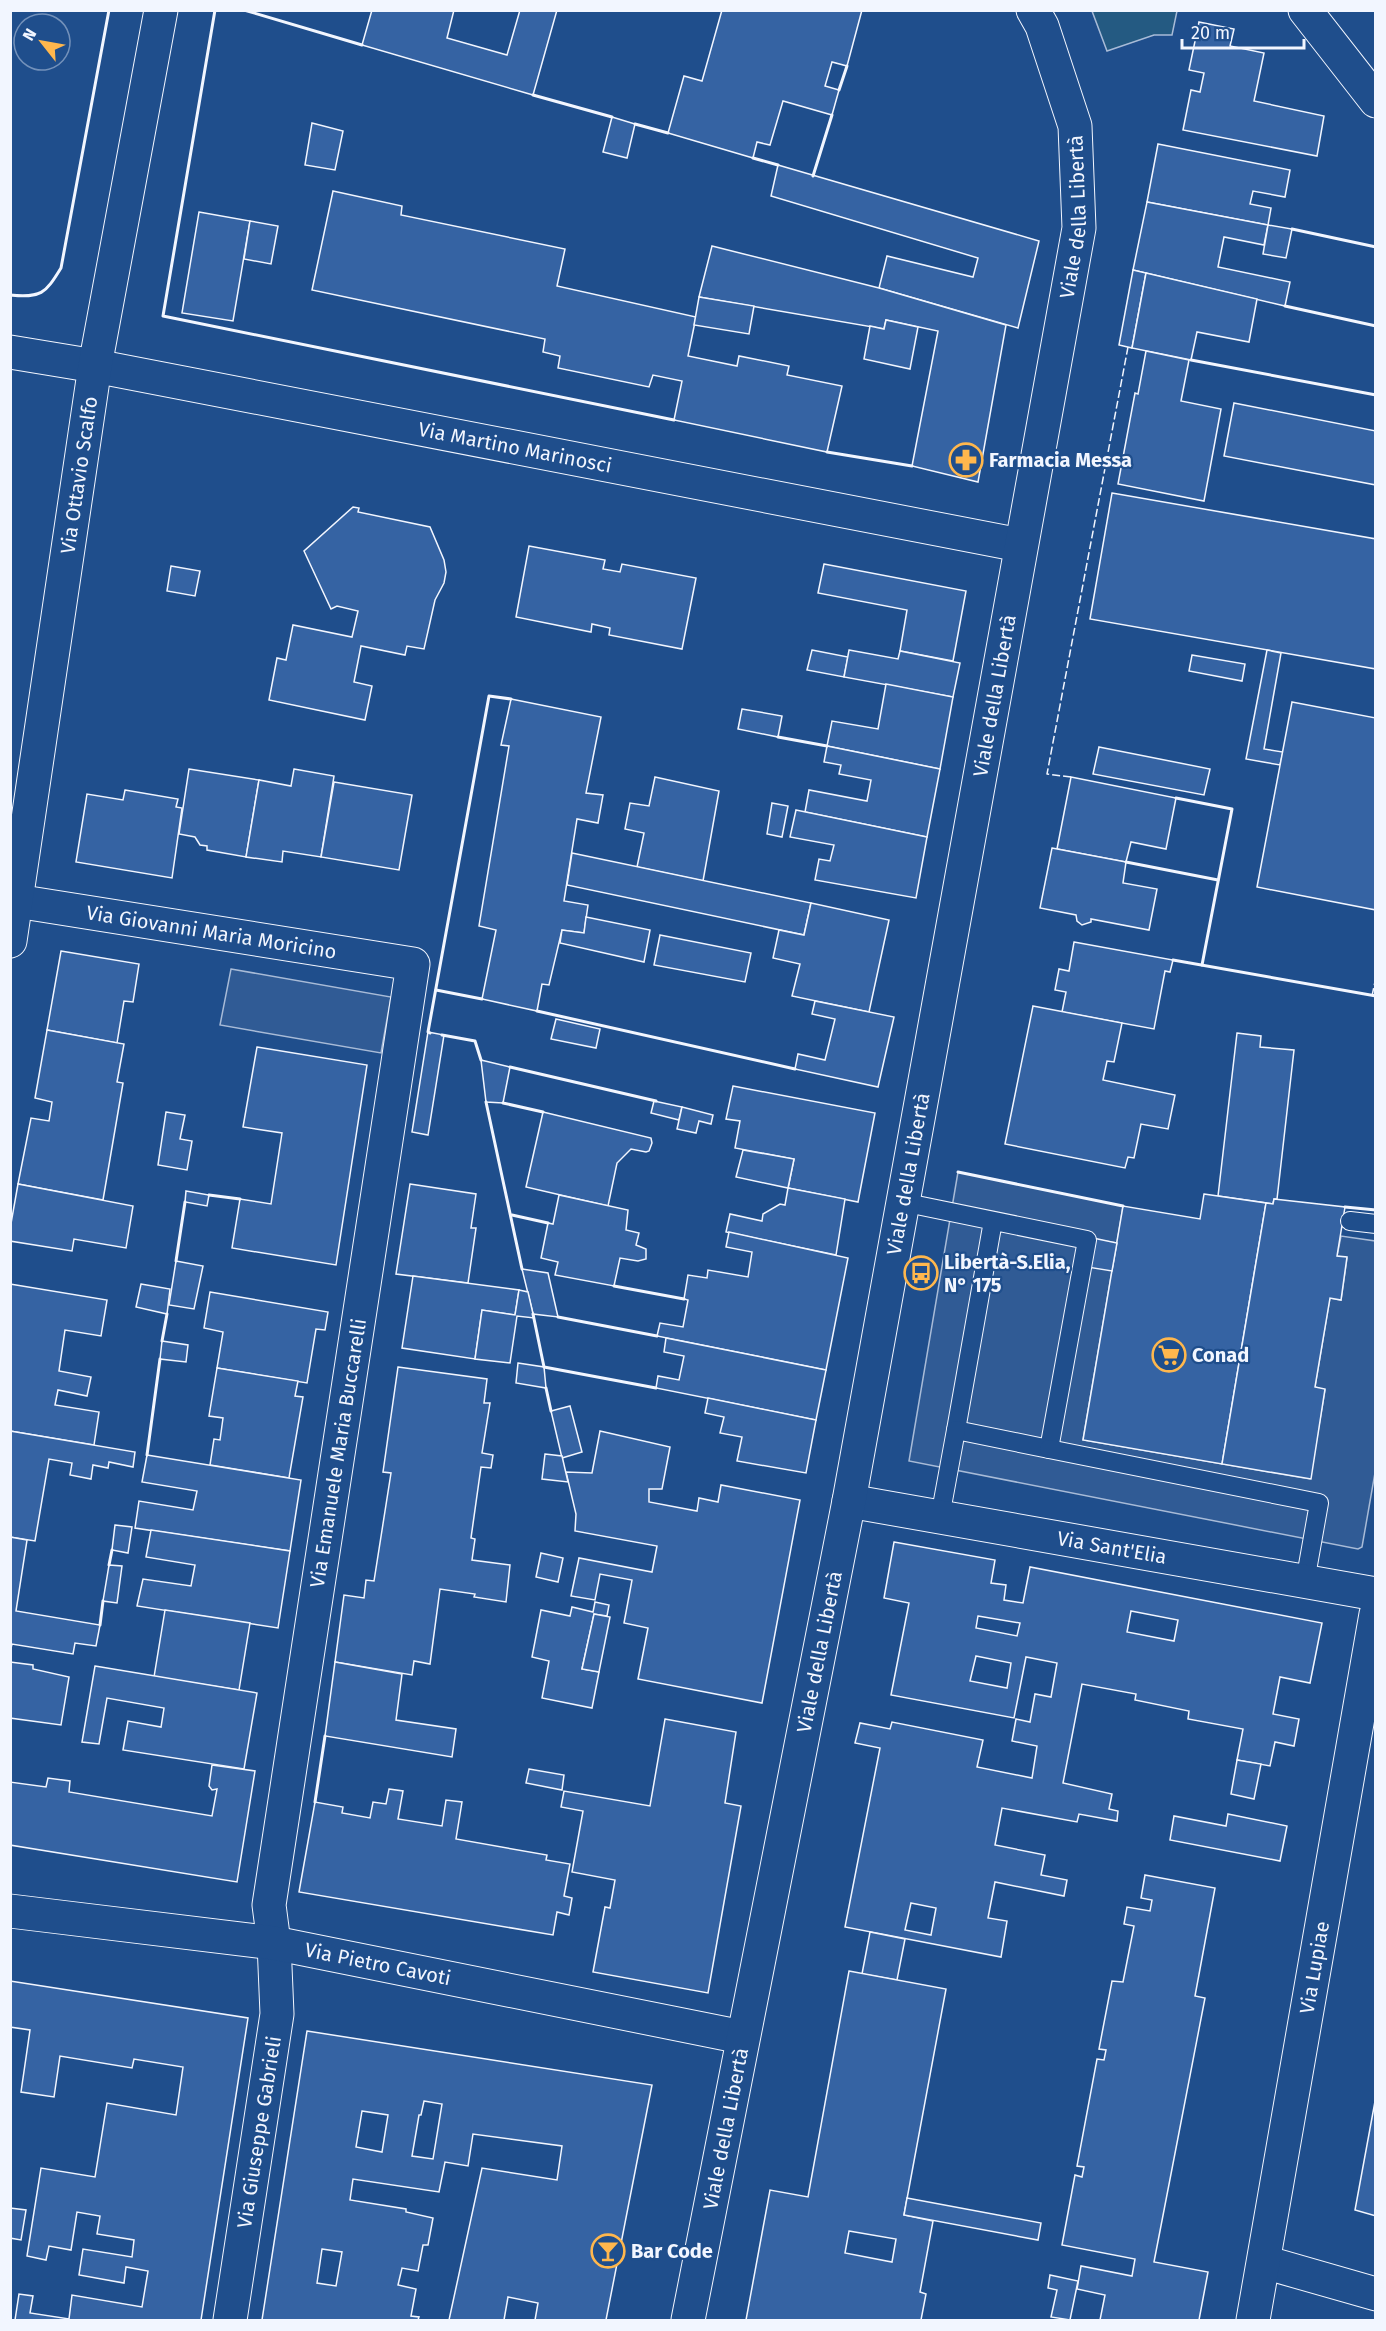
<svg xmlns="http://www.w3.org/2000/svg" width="1386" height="2331" font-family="'Fira Sans',sans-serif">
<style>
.green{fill:#245a82;stroke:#a8bbd7;stroke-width:1.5}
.parking{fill:#305b95;stroke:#a8bbd7;stroke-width:1.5}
.building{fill:#3563a3;stroke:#f2f6ff;stroke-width:1.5;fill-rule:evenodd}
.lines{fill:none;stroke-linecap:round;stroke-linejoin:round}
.service-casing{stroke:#f2f6ff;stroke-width:20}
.minor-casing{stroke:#f2f6ff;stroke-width:35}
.tertiary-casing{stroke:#f2f6ff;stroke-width:35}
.secondary-casing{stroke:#f2f6ff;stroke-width:35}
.service{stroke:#1f4e8c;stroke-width:18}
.minor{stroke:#1f4e8c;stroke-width:33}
.tertiary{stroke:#1f4e8c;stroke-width:33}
.secondary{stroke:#1f4e8c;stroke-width:33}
.fence{stroke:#f2f6ff;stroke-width:1.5;stroke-dasharray:8 3;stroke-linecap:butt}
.wall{stroke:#f2f6ff;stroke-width:3}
.labels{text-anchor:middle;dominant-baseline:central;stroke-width:4.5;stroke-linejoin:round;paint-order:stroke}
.street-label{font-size:20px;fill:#f2f6ff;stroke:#1f4e8c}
.poi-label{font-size:20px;font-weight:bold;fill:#f2f6ff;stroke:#1f4e8c;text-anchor:start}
</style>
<rect width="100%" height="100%" fill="#1f4e8c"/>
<polygon class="green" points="1092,11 1092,10 1177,11 1172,35 1154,35 1107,51"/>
<g class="parking">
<polygon points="231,969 391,997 381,1053 220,1025"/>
<polygon points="958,1172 1123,1206 1117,1243 1093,1239 1112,1271 1083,1440 1310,1479 1325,1390 1315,1387 1330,1298 1341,1300 1347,1258 1337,1256 1341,1236 1375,1241 1375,1473 1362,1547 1358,1549 909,1461"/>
</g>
<g class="building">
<polygon points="372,10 454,10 447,38 507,55 520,10 557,10 533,95 362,45"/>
<polygon points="722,10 862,10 847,66 832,62 825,86 839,90 832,115 783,101 770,145 757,142 753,158 668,133 684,76 702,81"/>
<polygon points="1199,22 1234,29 1230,46 1264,53 1254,101 1324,116 1317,156 1183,130 1191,90 1200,92 1204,73 1189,70"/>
<polygon points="612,117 635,124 627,158 603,152"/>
<polygon points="312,123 343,131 335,170 305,165"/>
<polygon points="1158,144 1290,170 1285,197 1253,191 1250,204 1271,208 1268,225 1147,202"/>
<polygon points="778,165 1039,241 1018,328 879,288 887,256 973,277 978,258 771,196"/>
<polygon points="333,191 402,206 401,215 565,249 557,286 696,317 688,356 737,366 739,356 789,366 787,375 842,386 827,452 674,420 682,381 653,375 649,387 558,368 560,356 543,352 545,339 312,290"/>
<polygon points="1147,202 1268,225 1264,245 1224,237 1218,267 1290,282 1285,306 1133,270"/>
<polygon points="199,212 250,221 233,321 182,313"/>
<polygon points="250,221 278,226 271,264 244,259"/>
<polygon points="1268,225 1292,229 1286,258 1263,254"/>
<polygon points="712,246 879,288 1006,325 978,482 912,466 938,331 886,320 884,329 699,297"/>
<polygon points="1133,270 1146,273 1132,348 1119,345"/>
<polygon points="1146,273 1257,299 1249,342 1197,332 1191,360 1132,348"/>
<polygon points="699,297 754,306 749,334 694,325"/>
<polygon points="886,320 918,327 910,369 864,359 870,326 884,329"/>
<polygon points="1146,351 1189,360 1181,401 1221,409 1204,501 1118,484 1135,393 1138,394"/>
<polygon points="1234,403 1376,431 1376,485 1224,456"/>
<polygon points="1112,493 1376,539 1376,669 1090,619"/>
<polygon points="353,507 359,508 358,512 430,527 444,560 446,572 444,583 435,600 424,649 407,646 405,655 361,646 354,682 372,686 365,720 269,700 277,658 286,660 293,625 352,637 358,611 337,606 331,609 304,551"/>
<polygon points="529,546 605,560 603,569 620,572 622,564 696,578 682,649 609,635 610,628 592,624 591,632 516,617"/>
<polygon points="824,564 966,591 953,661 900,651 907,610 818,593"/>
<polygon points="171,566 200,571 195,596 167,591"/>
<polygon points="812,650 848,657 844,677 807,670"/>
<polygon points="849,650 898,659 900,651 960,663 953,697 844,677"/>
<polygon points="1267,650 1281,653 1264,749 1283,752 1280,765 1246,759"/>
<polygon points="1192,655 1245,664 1242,681 1189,671"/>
<polygon points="886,684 953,697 940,769 827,746 832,721 878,729"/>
<polygon points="511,699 601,717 586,793 603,795 598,823 577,819 564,901 588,905 584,933 562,930 549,985 542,984 537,1011 482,999 496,930 479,926 509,746 501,745"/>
<polygon points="1292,702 1376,718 1376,910 1257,887"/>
<polygon points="742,709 782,716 778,737 738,729"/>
<polygon points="827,746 940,769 927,837 805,812 809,790 867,801 871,780 839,774 841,765 824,762"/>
<polygon points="1099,747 1210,769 1204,795 1093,774"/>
<polygon points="189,769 259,780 246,857 207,850 207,846 200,845 195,837 179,834"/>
<polygon points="294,769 334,776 321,857 283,851 282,862 246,857 259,780 291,786"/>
<polygon points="655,777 719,791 703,881 637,867 644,833 625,829 630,803 649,806"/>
<polygon points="1071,777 1176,798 1166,849 1131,842 1126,862 1057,849"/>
<polygon points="334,782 412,795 399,870 321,857"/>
<polygon points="125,790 178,799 176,807 182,808 172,878 76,862 87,794 123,800"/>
<polygon points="772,803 788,806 782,837 767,834"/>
<polygon points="796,810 927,837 916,898 815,880 819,859 830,861 834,845 790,837"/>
<polygon points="1052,848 1126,862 1123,883 1157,889 1149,930 1091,919 1091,922 1082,925 1077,921 1076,915 1040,908"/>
<polygon points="572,853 811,903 804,935 567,885"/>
<polygon points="811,903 889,920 869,1012 792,996 800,964 773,958 779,930 804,935"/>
<polygon points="586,917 650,930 644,962 560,943 562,930 584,933"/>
<polygon points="660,935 751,953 745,982 654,965"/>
<polygon points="1074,942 1173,960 1170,972 1165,971 1154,1029 1062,1012 1066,992 1055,990 1059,969 1069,971"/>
<polygon points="61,951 139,964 133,1002 124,1001 117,1043 47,1030"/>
<polygon points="815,1001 894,1017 878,1087 795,1069 798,1054 825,1060 835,1019 812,1014"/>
<polygon points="1033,1006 1122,1023 1114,1062 1107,1061 1103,1080 1175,1095 1168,1129 1141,1124 1134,1158 1128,1157 1125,1168 1005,1144"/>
<polygon points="556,1019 600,1029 596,1048 551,1039"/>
<polygon points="47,1030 124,1044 117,1082 123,1083 103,1200 18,1184 31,1118 49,1121 52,1102 35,1098"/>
<polygon points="428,1032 444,1035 428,1135 412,1132"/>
<polygon points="1237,1033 1261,1036 1260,1047 1294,1050 1277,1199 1274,1199 1273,1204 1218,1196"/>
<polygon points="257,1047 367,1065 336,1265 232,1248 240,1199 271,1204 282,1133 243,1127"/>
<polygon points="481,1060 510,1067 503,1103 486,1102"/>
<polygon points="733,1086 875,1113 858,1202 788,1188 794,1159 735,1148 740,1121 726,1119"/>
<polygon points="654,1101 682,1107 679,1120 651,1113"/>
<polygon points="682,1107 713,1115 711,1124 699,1121 696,1133 677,1129"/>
<polygon points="166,1112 185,1115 180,1139 192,1141 187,1170 158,1165"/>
<polygon points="543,1112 651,1138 652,1143 649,1151 646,1152 631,1149 617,1163 608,1206 526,1187"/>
<polygon points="743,1150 794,1159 788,1188 736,1177"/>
<polygon points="18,1184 133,1206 126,1248 74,1239 72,1251 10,1241 10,1229"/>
<polygon points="410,1184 476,1194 471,1228 476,1228 468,1283 396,1274"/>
<polygon points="788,1188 845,1199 836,1255 726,1232 730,1214 762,1221 763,1214 780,1204 785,1205"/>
<polygon points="186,1191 209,1195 207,1206 185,1202"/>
<polygon points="1204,1194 1266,1203 1222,1464 1083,1440 1123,1206 1200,1219"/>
<polygon points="559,1195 628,1210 626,1230 639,1233 636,1245 646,1249 646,1259 638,1261 620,1258 614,1286 555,1275 558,1262 541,1258 548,1223 553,1224"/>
<polygon points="1274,1199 1345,1207 1337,1256 1347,1257 1341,1300 1330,1298 1315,1387 1325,1389 1311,1479 1222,1464 1266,1203 1273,1204"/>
<polygon points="729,1232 848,1258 826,1370 657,1336 660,1323 683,1327 688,1300 684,1299 688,1275 707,1278 708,1270 748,1277 752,1252 726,1247"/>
<polygon points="1093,1238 1117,1243 1112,1271 1087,1267"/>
<polygon points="176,1261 203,1266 194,1309 169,1305"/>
<polygon points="522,1269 548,1273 558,1317 533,1314"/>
<polygon points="413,1276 519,1290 515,1315 482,1310 475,1359 402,1348"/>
<polygon points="10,1284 107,1300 101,1336 65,1330 59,1371 91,1377 87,1396 58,1390 55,1405 99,1412 94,1445 10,1431"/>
<polygon points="141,1284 170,1289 167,1314 136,1307"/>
<polygon points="519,1290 528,1292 534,1318 517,1316 510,1363 475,1359 482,1310 515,1315"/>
<polygon points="210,1292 328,1312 325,1330 316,1329 307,1383 217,1368 223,1332 204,1328"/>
<polygon points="666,1338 826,1370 816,1420 656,1388 658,1376 679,1380 684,1356 664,1352"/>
<polygon points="162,1341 188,1345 186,1362 160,1359"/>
<polygon points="518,1363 544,1367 546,1388 516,1383"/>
<polygon points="398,1367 487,1379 484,1403 490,1403 482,1453 493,1455 491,1468 481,1467 471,1538 475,1539 472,1560 510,1565 506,1602 474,1597 475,1594 440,1589 430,1664 414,1661 412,1675 335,1662 344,1595 364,1598 366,1580 374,1581 391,1473 383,1472"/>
<polygon points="217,1368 298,1381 295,1396 303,1397 289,1478 210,1465 214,1439 220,1440 223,1418 209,1416"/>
<polygon points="708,1398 816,1420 806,1473 737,1461 742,1437 720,1433 724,1417 705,1413"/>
<polygon points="570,1406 582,1452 562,1458 551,1411"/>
<polygon points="10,1431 135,1452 133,1467 109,1462 108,1468 93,1465 91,1479 70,1475 72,1463 49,1459 35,1541 10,1537"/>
<polygon points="600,1431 670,1447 662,1489 649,1489 649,1502 697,1511 699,1498 718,1502 721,1485 800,1500 762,1703 638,1679 648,1628 624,1623 632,1580 600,1574 595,1600 571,1596 579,1558 652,1572 657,1546 575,1531 576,1514 566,1472 592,1473"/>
<polygon points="545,1454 562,1456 568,1482 542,1479"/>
<polygon points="147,1455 301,1480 290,1551 135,1528 139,1501 193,1510 197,1491 142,1482"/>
<polygon points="115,1525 132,1527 128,1553 112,1550"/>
<polygon points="151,1530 290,1551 278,1628 137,1606 143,1579 191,1586 195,1565 146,1557"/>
<polygon points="10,1537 27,1540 16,1611 100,1625 96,1646 75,1643 73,1654 12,1644 10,1652"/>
<path d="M894 1542 995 1560 991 1583 1006 1585 1004 1600 1023 1603 1030 1567 1322 1623 1310 1683 1280 1677 1273 1714 1299 1719 1294 1746 1275 1742 1270 1766 1237 1760 1243 1729 1188 1719 1189 1711 1135 1700 1136 1694 1082 1684 1063 1783 1112 1794 1109 1809 1118 1811 1117 1821 1079 1814 1077 1822 1002 1808 995 1845 1045 1855 1041 1875 1067 1880 1064 1896 995 1882 988 1918 1007 1921 1001 1957 845 1927 880 1748 855 1743 860 1723 890 1729 892 1722 983 1740 977 1767 1032 1778 1037 1746 1012 1741 1016 1719 1030 1722 1035 1694 1051 1697 1057 1663 1026 1657 1014 1718 891 1695 909 1603 884 1598ZM1131 1611 1178 1620 1174 1641 1127 1632ZM978 1616 1020 1623 1017 1636 976 1628ZM976 1656 1011 1663 1007 1688 970 1681ZM911 1903 936 1908 931 1935 905 1930Z"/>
<polygon points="541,1553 563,1558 558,1582 536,1577"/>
<polygon points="109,1565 122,1566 117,1603 103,1601"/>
<polygon points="595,1602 609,1605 607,1616 594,1614 582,1669 599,1672 592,1708 542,1698 549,1661 532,1657 541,1610 570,1616 572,1607 593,1612"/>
<polygon points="165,1610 250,1623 239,1690 154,1677"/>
<polygon points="594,1614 610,1617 599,1672 582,1669"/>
<polygon points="10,1662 33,1665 33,1669 69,1677 61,1725 10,1718"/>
<polygon points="335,1662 402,1674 396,1720 456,1729 452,1757 325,1736"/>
<polygon points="95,1666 257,1693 244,1769 123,1750 128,1721 161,1727 164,1708 107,1698 99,1744 82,1742"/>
<polygon points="665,1719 736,1732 725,1803 741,1806 708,1993 593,1972 605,1907 610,1908 615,1880 572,1872 583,1811 561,1807 564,1791 650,1806"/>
<polygon points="1237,1760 1261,1764 1254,1799 1231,1794"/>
<polygon points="212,1765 255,1771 237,1882 10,1845 10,1782 46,1787 48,1778 70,1781 69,1792 212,1816 217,1789 212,1790 209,1786"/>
<polygon points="529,1769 564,1775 562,1790 526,1783"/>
<polygon points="389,1789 403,1791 398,1819 442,1826 446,1800 462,1802 456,1839 547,1855 546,1860 570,1864 564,1896 572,1898 569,1915 557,1912 553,1935 299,1892 315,1802 343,1807 342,1813 370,1818 373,1802 386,1804"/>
<polygon points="1228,1814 1287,1826 1280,1861 1170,1840 1174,1816 1226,1826"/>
<polygon points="1145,1875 1215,1888 1195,1996 1205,1998 1154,2262 1208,2272 1199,2320 1100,2320 1105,2295 1077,2289 1081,2266 1132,2276 1135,2259 1062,2245 1075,2175 1082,2177 1084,2167 1077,2166 1097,2059 1104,2060 1106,2050 1099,2049 1112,1981 1123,1982 1134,1926 1124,1924 1127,1907 1150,1911 1152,1900 1141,1898"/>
<polygon points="870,1932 905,1939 897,1980 862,1974"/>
<path d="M849 1971 946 1989 904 2215 933 2221 920 2292 926 2294 921 2320H746L770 2190 808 2197ZM849 2231 896 2239 892 2262 845 2253Z"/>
<polygon points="10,1981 248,2018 201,2320 15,2320 19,2294 33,2296 30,2313 69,2319 72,2295 142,2307 148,2271 126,2267 124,2283 79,2275 83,2249 132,2257 134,2240 97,2234 100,2216 77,2212 71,2250 49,2246 46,2260 27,2256 41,2168 95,2177 107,2103 176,2115 183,2067 134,2059 132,2068 60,2056 54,2097 21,2092 30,2030 10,2027"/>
<path d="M307 2031 652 2085 606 2320H535L538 2303 508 2297 504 2320H449L482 2168 557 2180 562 2146 473 2134 468 2166 445 2162 439 2192 353 2179 350 2200 406 2209V2212L433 2218 428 2245H423L418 2271 402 2268 398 2285 416 2289 411 2316 419 2317 418 2320H262ZM424 2101 442 2104 433 2159 412 2156 419 2115H421ZM362 2111 388 2115 382 2152 356 2147ZM322 2249 342 2252 336 2286 317 2283Z"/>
<polygon points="1376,2096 1376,2216 1355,2210"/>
<polygon points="907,2198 1041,2223 1038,2240 904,2215"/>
<polygon points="10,2208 26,2210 21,2240 10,2238"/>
<polygon points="1050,2275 1078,2281 1070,2320 1051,2317 1057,2290 1048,2288"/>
</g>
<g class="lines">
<g class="service-casing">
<g id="service">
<polyline points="902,1202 1087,1240 1049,1449 956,1430 993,1221"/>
<polyline points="1350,1221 1376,1224"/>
<polyline points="1049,1449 1319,1503 1305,1582"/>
<polyline points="940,1517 956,1430"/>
</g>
</g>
<g class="minor-casing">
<g id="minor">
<path id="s1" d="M10 352 95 366 1020 545"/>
<path id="s2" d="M10 900 413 964 269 1905 274 1943 277 2014 230 2320"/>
<path id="s3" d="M10 941 95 366 161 10"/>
<path id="s4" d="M10 1911 274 1943 742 2037"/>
<polyline points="1264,2262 1376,2294"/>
<path id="s5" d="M1253 2320 1376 1614"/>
</g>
</g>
<g class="tertiary-casing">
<g id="tertiary">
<polyline points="1305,10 1376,101"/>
<path id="s6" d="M849 1501 1376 1594"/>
</g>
</g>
<g class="secondary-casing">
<g id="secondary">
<path id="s7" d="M688 2320 849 1501 1079 228 1075 126 1042 26 1033 10"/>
</g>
</g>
<use href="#service" class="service"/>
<use href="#minor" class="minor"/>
<use href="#tertiary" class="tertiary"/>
<use href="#secondary" class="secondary"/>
<g class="fence">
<polyline points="1071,777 1047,774 1128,347"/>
<polyline points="1372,996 1376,977"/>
</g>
<g class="wall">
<polyline points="215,10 163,316 674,420"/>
<polyline points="244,10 362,45"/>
<polyline points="839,90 847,66"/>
<polyline points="533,95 612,117"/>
<polyline points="635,124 668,133"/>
<polyline points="753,158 778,165"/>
<polyline points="813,176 832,115"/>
<polyline points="1292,229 1376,247"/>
<path d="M10 295C41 298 45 294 61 268L109 10"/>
<polyline points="1285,306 1376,326"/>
<polyline points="1191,360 1376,395"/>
<polyline points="827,452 912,466"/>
<polyline points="778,737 827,746"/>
<polyline points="1176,798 1232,809 1202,965"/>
<polyline points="1126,862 1218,880"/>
<polyline points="1173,960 1376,996"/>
<polyline points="436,990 482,999"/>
<polyline points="537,1011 795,1069"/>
<polyline points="430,1033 428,1032 489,696 511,699"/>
<polyline points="442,1035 475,1041 481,1060"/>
<polyline points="510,1067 656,1101"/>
<polyline points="486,1102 522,1269"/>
<polyline points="503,1103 543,1112"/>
<polyline points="958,1172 1123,1206"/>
<polyline points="209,1195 240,1199"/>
<polyline points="1345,1207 1376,1210"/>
<polyline points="512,1215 548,1223"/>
<polyline points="176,1261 185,1202"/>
<polyline points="614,1286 684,1299"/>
<polyline points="533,1314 544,1367 656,1388"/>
<polyline points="558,1317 657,1336"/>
<polyline points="162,1341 167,1314"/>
<polyline points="546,1388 551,1411"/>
<polyline points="147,1455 160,1359"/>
<polyline points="109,1565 112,1550"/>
<polyline points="100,1625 103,1601"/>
<polyline points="315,1802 325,1736"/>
</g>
</g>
<defs>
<g id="pharmacy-ring" transform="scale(1.725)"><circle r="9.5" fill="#1f4e8c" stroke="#ffb74d" stroke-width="1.5"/><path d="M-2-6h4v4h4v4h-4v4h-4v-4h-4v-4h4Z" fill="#ffb74d"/></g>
<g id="bus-ring" transform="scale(1.725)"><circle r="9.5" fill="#1f4e8c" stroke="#ffb74d" stroke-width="1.5"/><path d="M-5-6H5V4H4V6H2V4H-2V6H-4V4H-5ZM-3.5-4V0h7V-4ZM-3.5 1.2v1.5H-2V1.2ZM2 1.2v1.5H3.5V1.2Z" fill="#ffb74d"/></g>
<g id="supermarket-ring" transform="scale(1.725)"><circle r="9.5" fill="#1f4e8c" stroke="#ffb74d" stroke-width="1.5"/><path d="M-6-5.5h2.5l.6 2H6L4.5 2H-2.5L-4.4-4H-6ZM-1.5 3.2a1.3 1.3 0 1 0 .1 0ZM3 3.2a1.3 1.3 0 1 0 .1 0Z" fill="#ffb74d"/></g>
<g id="bar-ring" transform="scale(1.725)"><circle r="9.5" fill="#1f4e8c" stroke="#ffb74d" stroke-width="1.5"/><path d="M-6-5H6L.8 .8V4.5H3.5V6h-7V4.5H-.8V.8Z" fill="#ffb74d"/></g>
</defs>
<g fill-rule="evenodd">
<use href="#pharmacy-ring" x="966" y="460"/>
<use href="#bus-ring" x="921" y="1273"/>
<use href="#supermarket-ring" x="1169" y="1355"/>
<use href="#bar-ring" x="608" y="2251"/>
</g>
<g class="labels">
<g class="street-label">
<text stroke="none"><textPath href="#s7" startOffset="2139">Viale della Libertà</textPath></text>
<text stroke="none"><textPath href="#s1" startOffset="514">Via Martino Marinosci</textPath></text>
<text stroke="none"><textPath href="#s3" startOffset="471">Via Ottavio Scalfo</textPath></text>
<text stroke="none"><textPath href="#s7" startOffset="1653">Viale della Libertà</textPath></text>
<text stroke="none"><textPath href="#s2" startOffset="204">Via Giovanni Maria Moricino</textPath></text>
<text stroke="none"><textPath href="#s7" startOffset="1167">Viale della Libertà</textPath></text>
<text transform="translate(338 1453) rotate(-81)">Via Emanuele Maria Buccarelli</text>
<text stroke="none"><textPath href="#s6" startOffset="267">Via Sant'Elia</textPath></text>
<text stroke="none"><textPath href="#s7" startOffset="681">Viale della Libertà</textPath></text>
<text stroke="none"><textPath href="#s4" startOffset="372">Via Pietro Cavoti</textPath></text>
<text stroke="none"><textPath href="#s5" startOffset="358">Via Lupiae</textPath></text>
<text stroke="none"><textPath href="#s7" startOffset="195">Viale della Libertà</textPath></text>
<text transform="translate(259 2132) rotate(-81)">Via Giuseppe Gabrieli</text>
</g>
<g class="poi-label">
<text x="989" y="460">Farmacia Messa</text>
<text x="944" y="1262">Libertà-S.Elia,<tspan x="944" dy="23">N° 175</tspan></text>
<text x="1192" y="1355">Conad</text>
<text x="631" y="2251">Bar Code</text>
</g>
</g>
<rect width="1386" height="2331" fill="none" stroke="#f2f6ff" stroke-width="24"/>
<g transform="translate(42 42) rotate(301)"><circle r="28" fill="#1f4e8c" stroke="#7391ba" stroke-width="1.5"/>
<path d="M0-4.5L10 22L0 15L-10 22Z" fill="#ffb74d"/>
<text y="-9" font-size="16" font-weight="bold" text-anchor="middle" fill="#f2f6ff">N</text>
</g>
<path d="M1182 39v9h122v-9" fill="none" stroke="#f2f6ff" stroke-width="3"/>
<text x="1191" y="39" font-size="18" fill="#f2f6ff" stroke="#1f4e8c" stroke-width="4.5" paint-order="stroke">20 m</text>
</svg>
